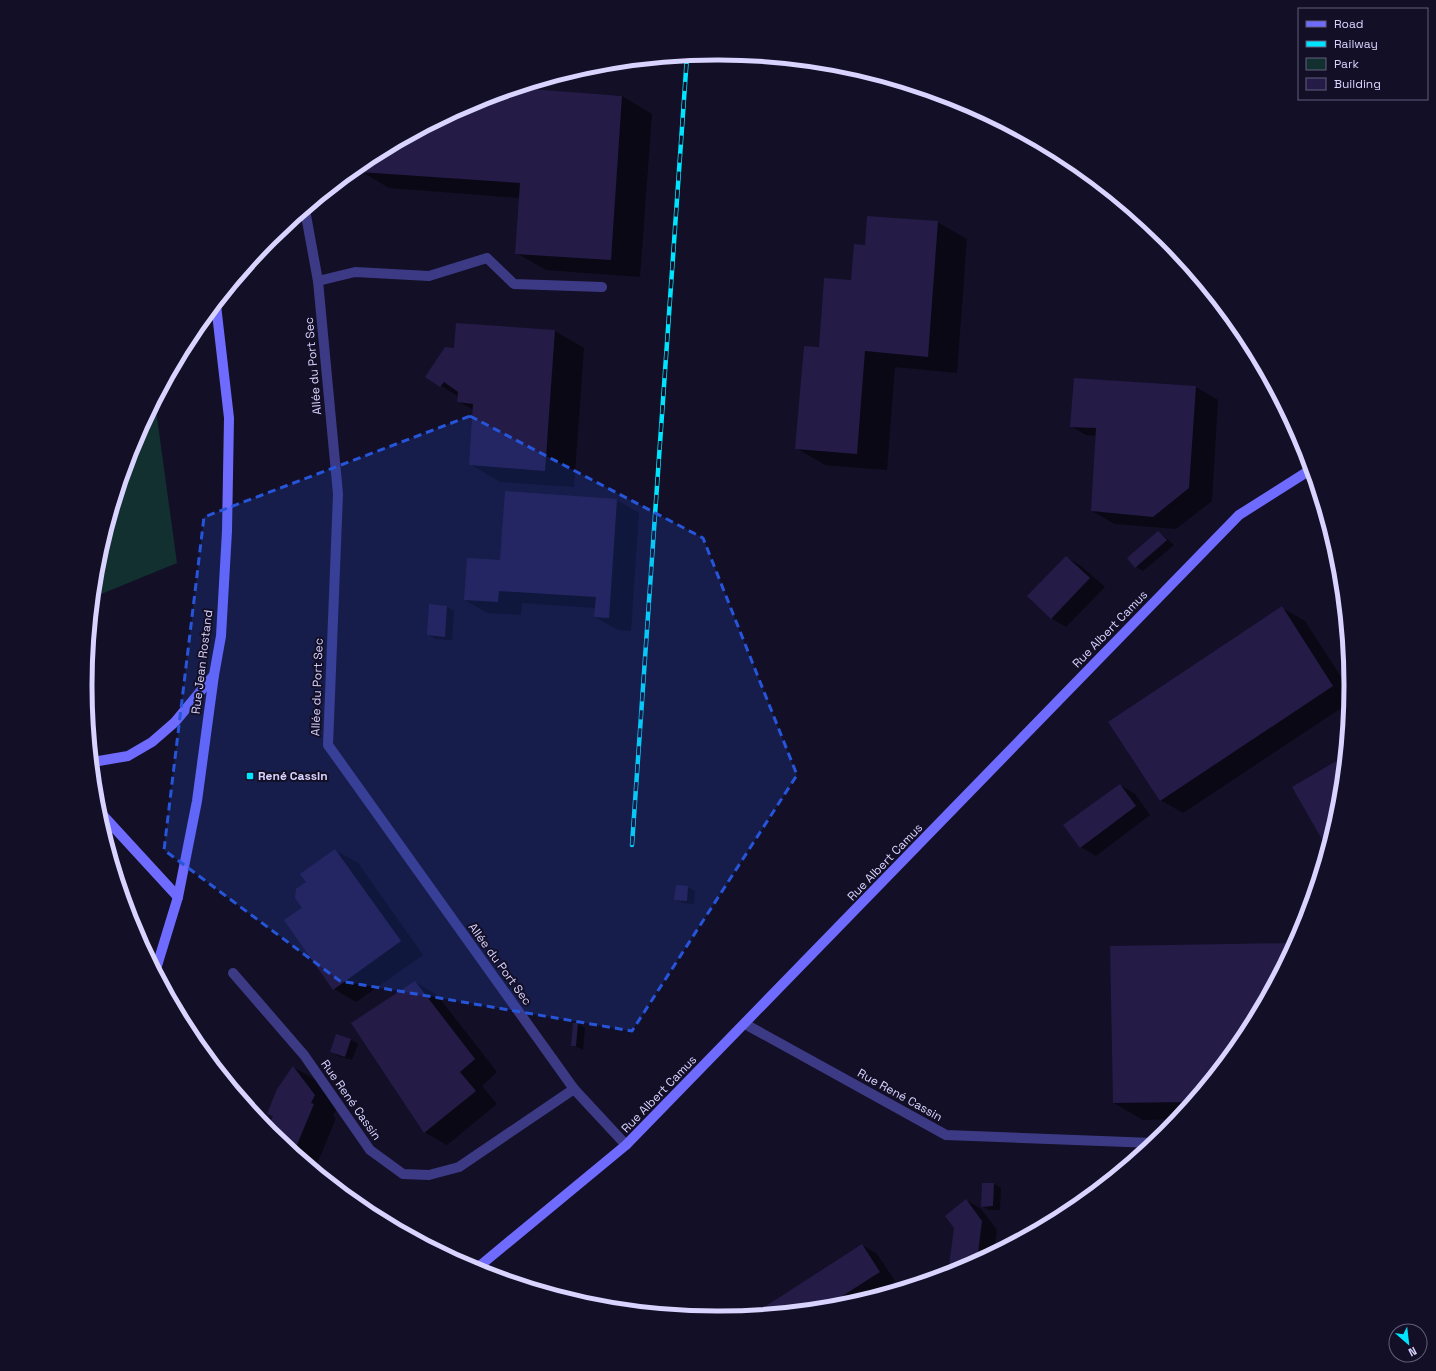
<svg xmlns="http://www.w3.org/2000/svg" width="1436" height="1371" font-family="'Space Grotesk',sans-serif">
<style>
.green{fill:#12302f}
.shadow{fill:#0007}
.building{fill:#241b47}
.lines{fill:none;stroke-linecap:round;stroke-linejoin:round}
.lane{stroke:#3d3a85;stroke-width:10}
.street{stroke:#3d3a85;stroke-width:10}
.secondary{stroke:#6f6bff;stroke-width:10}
.rail-casing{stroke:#00e5ff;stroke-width:4.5}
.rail{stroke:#130f26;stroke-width:3;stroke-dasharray:9;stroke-linecap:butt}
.marked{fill:#2655da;fill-opacity:0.2;stroke:#2655da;stroke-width:3;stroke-dasharray:8 5;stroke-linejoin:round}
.poi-dot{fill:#00e5ff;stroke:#130f26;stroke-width:1.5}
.labels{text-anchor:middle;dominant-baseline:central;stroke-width:4;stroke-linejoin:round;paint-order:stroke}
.street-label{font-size:12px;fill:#d9d4ff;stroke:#130f26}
.poi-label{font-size:12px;font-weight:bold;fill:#d9d4ff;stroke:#130f26;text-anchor:start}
.rim{fill:none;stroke:#d9d4ff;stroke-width:5}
</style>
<rect width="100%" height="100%" fill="#130f26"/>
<polygon class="green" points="155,403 177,563 94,597 98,562 134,443"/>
<g class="shadow">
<polygon points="515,89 622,96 652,114 640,277 546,270 516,253 520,198 389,188 360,171 360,165 367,159"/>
<polygon points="937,222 967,239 957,373 895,367 887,470 825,465 796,448 820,348 866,246"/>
<polygon points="555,331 584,348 574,487 500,482 470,464 474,410 459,402 459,397 426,376"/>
<polygon points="1196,387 1218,400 1212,501 1176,529 1115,524 1092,511 1097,436 1086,435 1071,426"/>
<polygon points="617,500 639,513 631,631 618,630 595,617 596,608 522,603 521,615 487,613 465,600 501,561"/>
<polygon points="1158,533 1165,537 1174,545 1143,571 1136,567"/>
<polygon points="1066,557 1081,566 1105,587 1066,627 1051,618"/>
<polygon points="447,607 454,611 452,640 436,639 428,635"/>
<polygon points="1282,608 1305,621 1350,691 1349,703 1183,813 1160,800"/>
<polygon points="1343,758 1338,809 1327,846 1293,787"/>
<polygon points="1120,785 1135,794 1150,815 1096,856 1081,847"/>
<polygon points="335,850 358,863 423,955 356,1002 334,989 303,908 307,882"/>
<polygon points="687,887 695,891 694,904 683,903 675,899"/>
<polygon points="1294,944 1244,1037 1176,1119 1143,1120 1114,1103 1111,947"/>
<polygon points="415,982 437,995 497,1072 482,1086 497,1104 447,1145 424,1132"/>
<polygon points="578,1024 585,1028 583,1050 573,1045"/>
<polygon points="336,1035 351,1040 358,1044 352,1060 338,1056 331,1051"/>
<polygon points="293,1067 316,1080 337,1109 333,1116 336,1118 315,1169 268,1130 274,1117 268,1113"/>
<polygon points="983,1184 994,1184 1001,1188 1000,1210 989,1210 982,1206"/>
<polygon points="966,1200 981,1209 997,1230 994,1252 960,1270 949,1273 956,1228"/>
<polygon points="862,1245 877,1254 895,1281 869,1298 841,1306 772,1313"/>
</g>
<g class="building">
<polygon points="518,88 622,96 611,260 515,254 520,183 359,172 359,166 367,159 476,101"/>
<polygon points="867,216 938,221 928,357 865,351 857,454 795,449 804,346 819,347 824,278 851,280 854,244 865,245"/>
<polygon points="456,323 555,330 545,471 469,465 473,404 457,402 458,392 444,382 440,387 425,377 445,347 454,348"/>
<polygon points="1074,378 1196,386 1189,488 1153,517 1091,511 1096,428 1070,427"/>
<polygon points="505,491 617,499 609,618 594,617 596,597 499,591 498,602 464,600 467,558 500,560"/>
<polygon points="1158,531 1167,540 1135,568 1127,558"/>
<polygon points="1066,556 1090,578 1051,619 1027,596"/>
<polygon points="429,604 447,606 445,637 427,635"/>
<polygon points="1282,606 1333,686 1160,801 1108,722"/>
<polygon points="1343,757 1338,809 1327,848 1292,787"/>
<polygon points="1120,784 1136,806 1080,848 1063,825"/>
<polygon points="335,849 401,941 333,990 284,920 302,908 295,898 296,889 306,882 300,874"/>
<polygon points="676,885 688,886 687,901 674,900"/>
<polygon points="1294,943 1244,1037 1190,1102 1113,1103 1110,946"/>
<polygon points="415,981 475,1059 460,1072 476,1091 424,1133 351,1023"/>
<polygon points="573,1023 578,1023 576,1046 571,1046"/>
<polygon points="336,1034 351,1039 345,1057 330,1052"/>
<polygon points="293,1066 315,1095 311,1103 314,1104 294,1152 267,1129 273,1116 267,1114 277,1089"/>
<polygon points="982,1183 994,1183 993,1206 981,1207"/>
<polygon points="966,1199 982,1221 977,1261 960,1270 948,1273 954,1228 945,1216"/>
<polygon points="862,1244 880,1272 825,1307 770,1313 766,1306"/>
</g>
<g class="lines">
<polyline class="lane" points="305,210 318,281 355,272 429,276 487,258 514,284 602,287"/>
<g class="street">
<polyline points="318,281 338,494 328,745 574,1089"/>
<polyline points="233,973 304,1055 370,1150 403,1174 429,1175 459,1167 574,1089 626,1145"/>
<polyline points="745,1024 946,1135 1153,1143"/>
</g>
<g class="secondary">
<polyline points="93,762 128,756 152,742 175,722 214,675"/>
<polyline points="98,810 178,897"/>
<polyline points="156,969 178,897 197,801 214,675 221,636 227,531 229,418 216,305"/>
<polyline points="474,1269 482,1264 626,1145 1239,515 1310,470"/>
</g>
<g class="rail-casing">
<polyline id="rail" points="632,845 687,56"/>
</g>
<use href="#rail" class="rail"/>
</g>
<path class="marked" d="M470 416 703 538 797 775 632 1031 340 981 164 850 204 517Z"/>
<rect class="poi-dot" x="246" y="772" width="8" height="8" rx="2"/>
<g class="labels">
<g class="street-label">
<text transform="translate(313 366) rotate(-95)">Allée du Port Sec</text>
<text transform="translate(1110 629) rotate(-46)">Rue Albert Camus</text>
<text transform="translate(202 662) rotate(-83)">Rue Jean Rostand</text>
<text transform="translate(317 687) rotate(-88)">Allée du Port Sec</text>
<text transform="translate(885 862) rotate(-46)">Rue Albert Camus</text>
<text transform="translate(500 964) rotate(54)">Allée du Port Sec</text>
<text transform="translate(659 1094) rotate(-46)">Rue Albert Camus</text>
<text transform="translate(900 1095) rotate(29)">Rue René Cassin</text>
<text transform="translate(351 1100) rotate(55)">Rue René Cassin</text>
</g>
<g class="poi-label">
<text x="258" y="776">René Cassin</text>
</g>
</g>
<path d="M0 0H1436V1371H0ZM717 60H719A625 625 0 0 1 1344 685V686A625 625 0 0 1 719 1311H717A625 625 0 0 1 92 686V685A625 625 0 0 1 717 60Z" fill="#130f26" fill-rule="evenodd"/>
<path class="rim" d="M717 60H719A625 625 0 0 1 1344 685V686A625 625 0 0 1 719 1311H717A625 625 0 0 1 92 686V685A625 625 0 0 1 717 60Z"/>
<rect x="1298" y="8" width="130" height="92" fill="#130f26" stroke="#625e7d"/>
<rect x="1306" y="21" width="20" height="6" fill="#6f6bff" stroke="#625e7d"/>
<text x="1334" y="28" font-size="12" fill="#d9d4ff">Road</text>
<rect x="1306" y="41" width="20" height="6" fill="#00e5ff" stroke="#625e7d"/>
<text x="1334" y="48" font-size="12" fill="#d9d4ff">Railway</text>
<rect x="1306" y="58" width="20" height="12" fill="#12302f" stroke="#625e7d"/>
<text x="1334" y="68" font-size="12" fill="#d9d4ff">Park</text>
<rect x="1306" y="78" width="20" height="12" fill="#241b47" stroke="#625e7d"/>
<text x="1334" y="88" font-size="12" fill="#d9d4ff">Building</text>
<g transform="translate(1408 1343) rotate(152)"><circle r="19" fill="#130f26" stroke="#625e7d"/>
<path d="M0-3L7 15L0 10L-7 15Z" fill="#00e5ff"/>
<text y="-6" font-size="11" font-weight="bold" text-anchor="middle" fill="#d9d4ff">N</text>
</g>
</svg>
